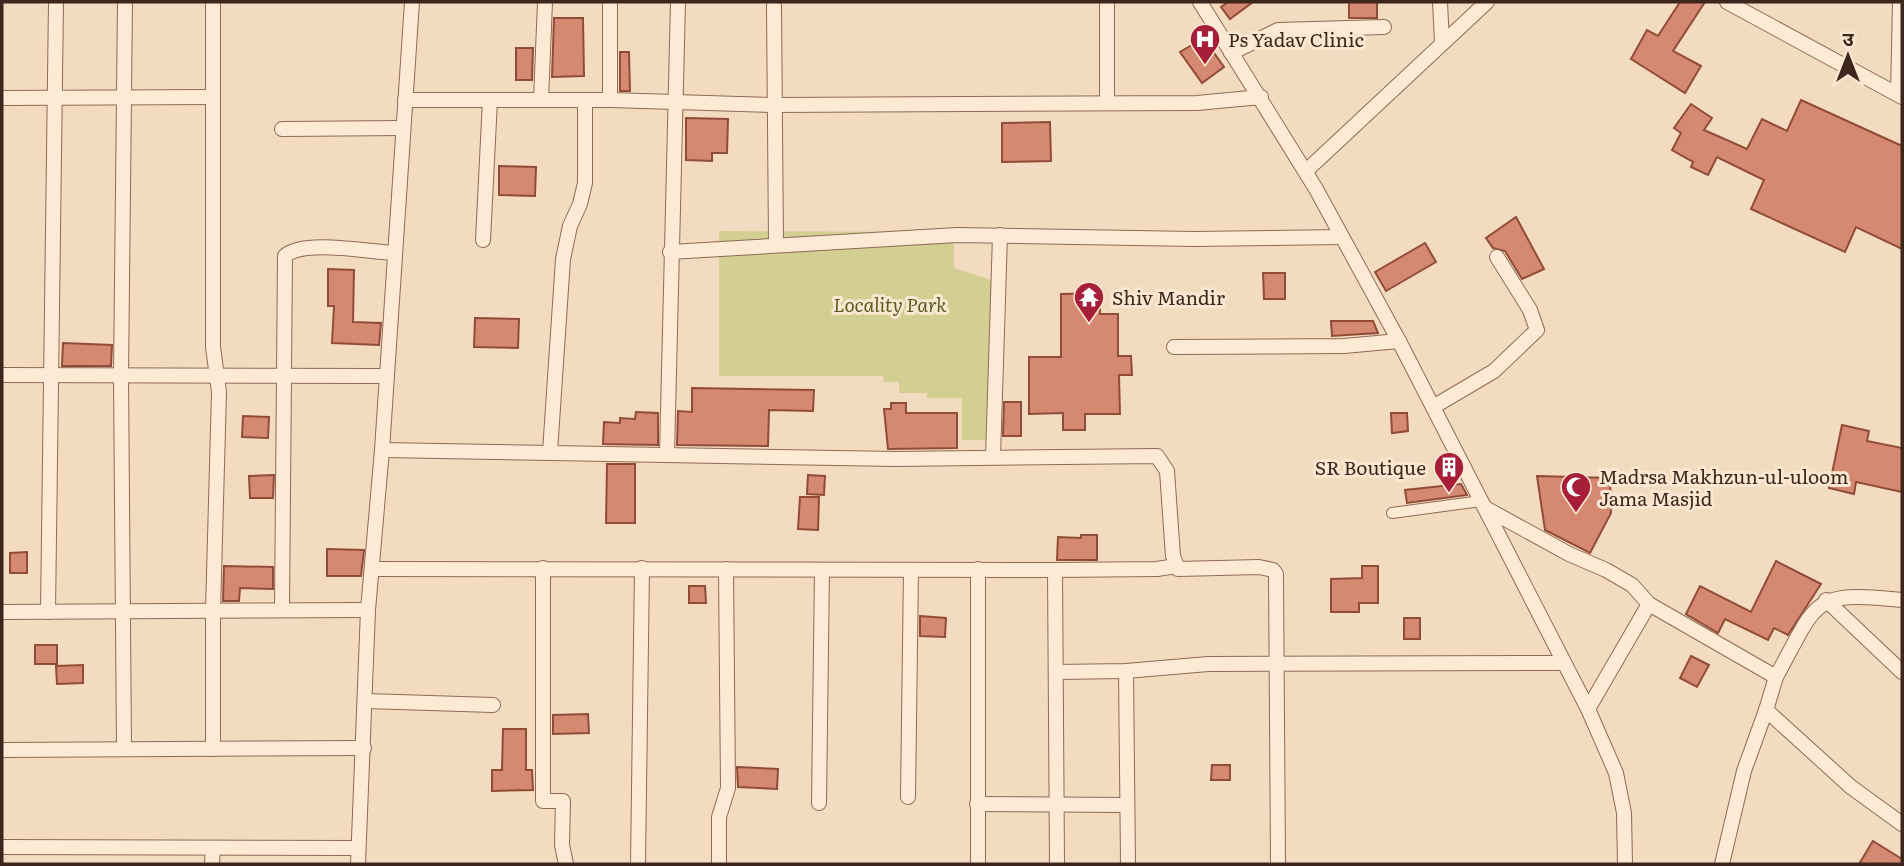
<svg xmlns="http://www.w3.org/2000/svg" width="1904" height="866" font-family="Literata,'Noto Sans Devanagari',serif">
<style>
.green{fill:#d3cf93}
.building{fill:#d68972;stroke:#914c38;stroke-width:2}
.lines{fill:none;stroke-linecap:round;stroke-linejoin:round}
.pedestrian-casing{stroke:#8f6a56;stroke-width:12}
.minor-casing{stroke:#8f6a56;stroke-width:16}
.pedestrian{stroke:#fdead5;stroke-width:10}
.minor{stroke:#fdead5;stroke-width:14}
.labels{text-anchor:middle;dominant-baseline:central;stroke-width:6;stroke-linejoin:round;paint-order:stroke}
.poi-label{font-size:19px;fill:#3d261c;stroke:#fae7d1;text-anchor:start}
.park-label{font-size:19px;font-style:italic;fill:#585c20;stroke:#fae7d1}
</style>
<rect width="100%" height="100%" fill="#f3dbc0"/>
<polygon class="green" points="719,231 954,232 954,268 994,281 994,440 962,440 962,398 927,398 927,393 899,393 899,382 884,382 883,376 719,376"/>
<g class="building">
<polygon points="1228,2 1253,2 1230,19 1221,7"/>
<rect x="1349" y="2" width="28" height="16"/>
<polygon points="1680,2 1705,2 1673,51 1701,66 1685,93 1631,59 1647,30 1658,36"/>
<polygon points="554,18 583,18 584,76 552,77"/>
<polygon points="1209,35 1217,47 1212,50 1224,67 1202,83 1180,52"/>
<polygon points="516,48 533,48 532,80 516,80"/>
<polygon points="620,52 629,52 630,91 620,91"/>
<polygon points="1801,100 1902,146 1902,249 1856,227 1845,252 1751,209 1764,180 1717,157 1708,175 1691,167 1693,162 1672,150 1681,133 1674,128 1691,104 1712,118 1704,130 1747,149 1762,119 1787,131"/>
<polygon points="686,118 728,119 727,153 712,153 712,161 686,160"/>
<polygon points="1050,122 1051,161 1002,162 1002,123"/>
<polygon points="499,166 536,167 535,196 499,195"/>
<polygon points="1516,217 1544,269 1522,279 1505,251 1493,248 1486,238"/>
<polygon points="1425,243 1436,262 1386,291 1375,272"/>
<polygon points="328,269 354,270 353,322 381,323 379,345 332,343 334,306 328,306"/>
<polygon points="1263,273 1285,273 1285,299 1264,299"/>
<polygon points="1100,293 1100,314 1118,314 1118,356 1131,356 1132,375 1119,375 1120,414 1085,414 1085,430 1063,430 1063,413 1029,414 1029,357 1061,357 1061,294"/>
<polygon points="475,318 519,319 518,348 474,347"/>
<polygon points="1331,321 1373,321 1378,333 1332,336"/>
<polygon points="63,343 112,345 111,366 62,366"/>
<polygon points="692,388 814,390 813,411 769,410 768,446 677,445 678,411 692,412"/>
<polygon points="1004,402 1021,402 1021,436 1003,436"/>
<polygon points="891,403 906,403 906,413 957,413 957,448 888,449 884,409 891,409"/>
<polygon points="636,412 658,413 658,445 603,444 604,422 620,423 620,418 635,419"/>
<polygon points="1391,413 1407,413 1408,431 1392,433"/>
<polygon points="243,416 269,417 268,438 242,437"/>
<polygon points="1842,425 1869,431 1867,441 1902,448 1902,492 1856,482 1854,494 1829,488"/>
<polygon points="607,464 635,464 635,523 606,523"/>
<polygon points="274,475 273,498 250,498 249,476"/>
<polygon points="808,475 825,476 824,495 807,494"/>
<polygon points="1537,476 1610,478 1611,513 1590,553 1545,530"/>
<polygon points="1461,484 1467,495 1407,503 1405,490"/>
<polygon points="800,497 819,497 818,530 798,529"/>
<polygon points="1081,535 1097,535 1097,560 1057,560 1058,537 1081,538"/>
<polygon points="327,549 364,550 361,576 327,576"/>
<polygon points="27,552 27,573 10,573 10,553"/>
<polygon points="1776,561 1821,584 1788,635 1774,628 1768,640 1725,619 1718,633 1686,614 1700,586 1751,612"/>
<polygon points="224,566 273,567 273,589 240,588 239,601 223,601"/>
<polygon points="1362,566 1378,566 1378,603 1359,603 1359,612 1331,612 1331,579 1362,578"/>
<polygon points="689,586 705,586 706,603 689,603"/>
<polygon points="920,616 946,618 945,637 920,636"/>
<rect x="1404" y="618" width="16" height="21"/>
<rect x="35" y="645" width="22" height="19"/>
<polygon points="1691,656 1709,665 1697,687 1680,678"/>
<polygon points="83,665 83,683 57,684 56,666"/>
<polygon points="588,714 589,733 553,734 553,715"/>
<polygon points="503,729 526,729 526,770 532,770 533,790 492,791 492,770 502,770"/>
<polygon points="1212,765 1230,765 1230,780 1211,780"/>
<polygon points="737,767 778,769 777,789 738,787"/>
<polygon points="1873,841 1902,859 1902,864 1859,864"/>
</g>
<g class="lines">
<g class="pedestrian-casing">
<polyline id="pedestrian" points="1392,513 1481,501"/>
</g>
<g class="minor-casing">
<g id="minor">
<polyline points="610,2 610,100"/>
<polyline points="1200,2 1316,189 1399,341 1588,709 1616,773 1624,813 1625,864"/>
<polyline points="1440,2 1442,43"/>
<polyline points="1727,2 1902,97"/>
<polyline points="774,6 776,244"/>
<polyline points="1231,53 1278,30 1384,27"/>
<polyline points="1898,94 1900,2"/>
<polyline points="2,98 213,97"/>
<polyline points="405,100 610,100 774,105 1197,103 1261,97"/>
<polyline points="541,100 545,2"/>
<polyline points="1107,102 1107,2"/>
<polyline points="282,129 403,128"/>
<polyline points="1306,171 1487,2"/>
<polyline points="483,240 490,100"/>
<polyline points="670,252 957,235 1194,239 1342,237"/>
<polyline points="1174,347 1344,346 1399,341"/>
<polyline points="2,375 386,376"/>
<polyline points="1433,407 1494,371 1537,330 1530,310 1497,257"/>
<polyline points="382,450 896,459 1157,456 1167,471 1173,556 1178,569 1259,567 1273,570 1276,574 1278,864"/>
<polyline points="550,452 563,259 570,226 580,204 585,183 585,100"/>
<polyline points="667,454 678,2"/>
<polyline points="993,457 1000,235"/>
<polyline points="1487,509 1569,554 1606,570 1632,585 1649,604 1776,677 1766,710 1851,787 1902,824"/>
<polyline points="543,568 543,801 563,801 562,845 566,864"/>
<polyline points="372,569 1055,570 1157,569 1176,566"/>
<polyline points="978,569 978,864"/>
<polyline points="1055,570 1057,864"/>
<polyline points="1826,600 1902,672"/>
<path d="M282 610 285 256C304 239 368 252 394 253"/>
<polyline points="2,612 368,610"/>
<polyline points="48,612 56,2"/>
<polyline points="1126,671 1128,864"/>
<polyline points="1056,672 1126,671 1208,664 1562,663"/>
<path d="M1776 677C1818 601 1810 590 1902 600"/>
<polyline points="366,701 493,705"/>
<polyline points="1588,709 1649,604"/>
<polyline points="124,749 121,376 125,2"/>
<polyline points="213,749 213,611 219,392 213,347 213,2"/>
<polyline points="2,750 364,748"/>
<polyline points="908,797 911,570"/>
<polyline points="819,803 822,570"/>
<polyline points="977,804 1127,805"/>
<polyline points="2,847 358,848"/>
<polyline points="212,864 213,848"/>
<polyline points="358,864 368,610 382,450 412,2"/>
<polyline points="638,864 642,568"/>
<polyline points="719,864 719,817 728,788 726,569"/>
<polyline points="1722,864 1744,771 1766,710"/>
</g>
</g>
<use href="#pedestrian" class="pedestrian"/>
<use href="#minor" class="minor"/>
</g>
<defs>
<g id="hospital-pin" transform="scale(1.575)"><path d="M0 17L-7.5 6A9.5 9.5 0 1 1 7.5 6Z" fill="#a61e37" stroke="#fae7d1"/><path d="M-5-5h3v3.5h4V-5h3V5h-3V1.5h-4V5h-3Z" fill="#fff"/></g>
<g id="temple-pin" transform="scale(1.575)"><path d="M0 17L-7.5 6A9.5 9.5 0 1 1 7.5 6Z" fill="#a61e37" stroke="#fae7d1"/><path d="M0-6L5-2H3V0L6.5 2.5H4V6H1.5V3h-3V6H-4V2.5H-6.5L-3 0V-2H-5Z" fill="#fff"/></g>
<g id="building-pin" transform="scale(1.575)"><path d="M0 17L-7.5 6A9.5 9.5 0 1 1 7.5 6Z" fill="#a61e37" stroke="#fae7d1"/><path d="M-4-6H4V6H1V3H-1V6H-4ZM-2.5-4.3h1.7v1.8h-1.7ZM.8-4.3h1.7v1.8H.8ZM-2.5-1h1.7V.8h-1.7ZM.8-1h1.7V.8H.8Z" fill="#fff"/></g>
<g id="mosque-pin" transform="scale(1.575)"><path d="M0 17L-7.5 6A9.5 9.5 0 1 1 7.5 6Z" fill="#a61e37" stroke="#fae7d1"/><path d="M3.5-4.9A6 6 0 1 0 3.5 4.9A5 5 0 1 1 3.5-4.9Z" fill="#fff"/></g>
</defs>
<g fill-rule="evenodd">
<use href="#hospital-pin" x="1205" y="39"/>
<use href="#temple-pin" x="1089" y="297"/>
<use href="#building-pin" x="1449" y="467"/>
<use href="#mosque-pin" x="1576" y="487"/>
</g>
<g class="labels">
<g class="poi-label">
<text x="1228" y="39">Ps Yadav Clinic</text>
<text x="1112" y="297">Shiv Mandir</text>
<text x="1426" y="467" text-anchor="end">SR Boutique</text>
<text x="1599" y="476">Madrsa Makhzun-ul-uloom<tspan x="1599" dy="22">Jama Masjid</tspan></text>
</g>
<g class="park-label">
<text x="890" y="304">Locality Park</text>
</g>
</g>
<rect width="1904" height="866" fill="none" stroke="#3d261c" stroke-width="7"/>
<g transform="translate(1848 56)" stroke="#fae7d1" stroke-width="5" paint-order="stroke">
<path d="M0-5L12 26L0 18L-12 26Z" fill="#3d261c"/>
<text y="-10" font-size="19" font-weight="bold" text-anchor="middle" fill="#3d261c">उ</text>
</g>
</svg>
